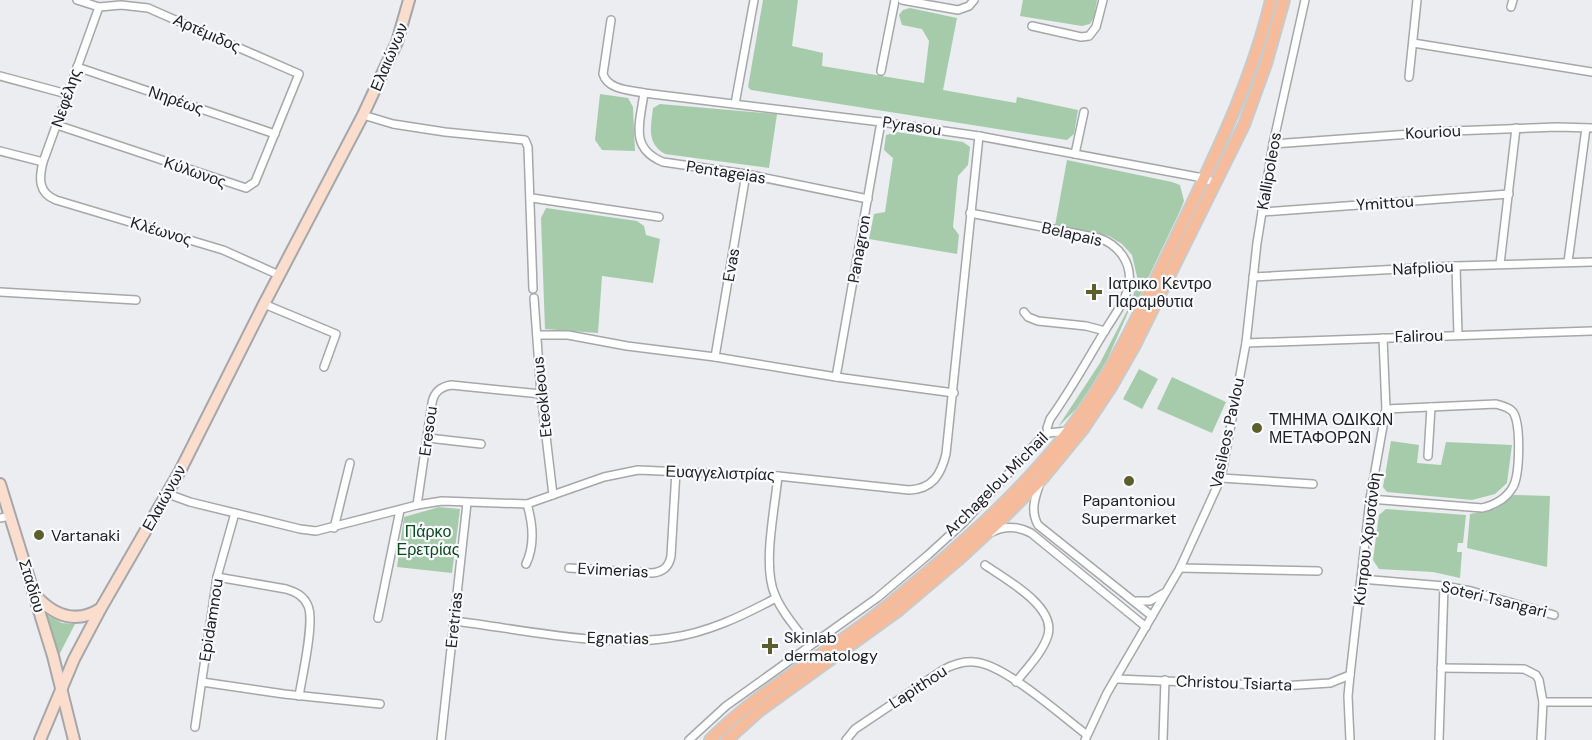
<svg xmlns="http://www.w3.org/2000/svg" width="1592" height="740" font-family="'DM Sans',sans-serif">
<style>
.green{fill:#a5cbaa}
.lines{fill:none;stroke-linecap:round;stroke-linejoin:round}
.minor-casing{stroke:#a6a7aa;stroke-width:10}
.secondary-casing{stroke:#a6a7aa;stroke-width:14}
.primary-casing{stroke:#c9caca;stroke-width:14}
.minor{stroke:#fff;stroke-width:7}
.secondary{stroke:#faddcd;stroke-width:10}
.primary{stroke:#f6bb9b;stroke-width:10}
.poi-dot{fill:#5c5f2c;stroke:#f9fafd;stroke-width:2}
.labels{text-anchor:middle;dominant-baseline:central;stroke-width:4.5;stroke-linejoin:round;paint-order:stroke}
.street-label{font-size:16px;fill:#202122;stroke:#f9fafd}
.poi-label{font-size:16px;fill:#202122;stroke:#f9fafd;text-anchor:start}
.park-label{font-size:16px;fill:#0a4a1d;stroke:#f9fafd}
</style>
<rect width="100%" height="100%" fill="#ebedf0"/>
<g class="green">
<polygon points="763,0 798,0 792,46 823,53 822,66 924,83 929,41 922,29 902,25 899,15 903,10 910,8 957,18 943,90 1016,103 1017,97 1078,110 1074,134 1067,140 751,90 748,87"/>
<polygon points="1023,0 1097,0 1094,17 1090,24 1082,26 1020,16"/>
<polygon points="600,94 628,98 633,107 635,151 602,150 595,140"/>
<path d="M660 104 777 114 769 168 665 154C646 143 651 127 653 108Z"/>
<polygon points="897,132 963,142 970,147 968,165 958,176 953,227 959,235 957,254 869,239 874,214 885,212 893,158 884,150 886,135"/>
<polygon points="1067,160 1172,182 1180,185 1184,201 1180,211 1140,295 1130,308 1103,369 1076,409 1058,427 1100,363 1130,305 1138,281 1132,255 1122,244 1109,236 1055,226"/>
<polygon points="546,208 637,221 644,226 646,235 660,239 653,283 602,276 598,333 545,329 541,218"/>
<polygon points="1139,369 1158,379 1142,409 1123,399"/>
<polygon points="1172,377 1226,402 1212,433 1157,409"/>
<polygon points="1391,441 1419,445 1417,463 1441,465 1446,442 1512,445 1507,483 1495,494 1472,500 1387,492 1383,487"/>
<polygon points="1514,495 1550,496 1547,567 1467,548 1470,514 1495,509"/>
<polygon points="439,507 460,509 452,573 397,567 404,517"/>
<polygon points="1386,509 1466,515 1463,543 1458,543 1457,552 1462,552 1460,578 1433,572 1379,569 1373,560 1379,515"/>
<polygon points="45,614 62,623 75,624 58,657"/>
</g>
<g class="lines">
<g class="minor-casing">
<g id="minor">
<polyline points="902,0 958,10 969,6 974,0"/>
<path d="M99 7 43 162C39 178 38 193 56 200L223 250 279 275"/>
<polyline points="1511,7 1513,0"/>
<path d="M611 20 603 74C608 90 630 90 644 93L881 122 979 136 1203 178 1215 183"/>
<polyline points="1032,26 1081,37 1089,36 1096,27 1103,0"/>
<polyline points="1413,43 1592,72"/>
<polyline points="77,67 275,134"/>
<polyline points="881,71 895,0"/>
<polyline points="0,76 67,94"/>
<polyline points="1409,77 1417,0"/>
<path d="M644 93C640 123 629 148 663 162L746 174 868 199"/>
<polyline points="735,104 754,0"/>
<polyline points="363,115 393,124 445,132 525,140 528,147 533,289"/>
<polyline points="57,125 246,188 255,182 299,74 148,8 121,5 99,7 77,0"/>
<polyline points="1273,144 1452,131 1557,127 1592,128"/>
<polyline points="0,151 43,162"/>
<polyline points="1075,154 1084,112"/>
<polyline points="532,198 659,217"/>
<polyline points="1262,212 1509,194"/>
<path d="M970 213 1099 238C1119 245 1132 263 1129 284 1126 300 1114 316 1106 329 1087 360 1071 390 1050 419L1047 428 1048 433"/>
<polyline points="1568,262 1586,128"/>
<polyline points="1500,264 1516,128"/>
<polyline points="1456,266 1458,335"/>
<polyline points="1253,277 1456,266 1592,262"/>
<polyline points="0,292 136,300"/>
<polyline points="534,298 541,394 553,495"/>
<polyline points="264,304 336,334 324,367"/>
<polyline points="1024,312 1028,317 1038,321 1086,326 1105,331"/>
<polyline points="537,335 568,335 627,346 715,357 836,377 954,393"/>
<polyline points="1246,343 1592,331"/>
<polyline points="715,357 746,174"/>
<polyline points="836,377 881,122"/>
<polyline points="428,438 481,444"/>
<polyline points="1428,456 1431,407"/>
<path d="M778 476C775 508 762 566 775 595 782 613 798 630 809 645"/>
<polyline points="1221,478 1313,484"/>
<path d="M1040 483C1035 498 1030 510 1038 525L1152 616"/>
<path d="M168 494 190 502 300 529 316 531 417 505 442 501 527 504 604 477 638 470 778 476 909 490C933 489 941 474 946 454L979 136"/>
<path d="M1370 499 1482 508C1495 505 1506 499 1513 487 1520 474 1521 424 1513 412 1509 407 1502 406 1496 404L1386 409"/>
<path d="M417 505 432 403C434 392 440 387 451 385L541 394"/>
<polyline points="0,518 10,516"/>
<polyline points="334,528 350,463"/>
<path d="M992 532C1006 525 1018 526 1031 533L1146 627"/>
<path d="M526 564C535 545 533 524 527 504"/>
<path d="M985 565C1005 579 1056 606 1048 635 1043 652 1027 668 1016 682"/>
<path d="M569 568 652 573C663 572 669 567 671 556L676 471"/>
<polyline points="1180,568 1318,571"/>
<path d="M217 577 286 589C296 592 304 596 308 606 315 621 302 677 299 696"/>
<polyline points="1361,579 1444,586 1471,591 1554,615"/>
<polyline points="1135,601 1150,601 1164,593"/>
<polyline points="378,618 400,510"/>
<path d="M454 621C521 629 602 648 669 638 707 633 742 616 776 598"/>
<polyline points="1441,668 1524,669 1536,675 1539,680 1543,702 1541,740"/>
<polyline points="1117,679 1282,686 1330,683 1350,675"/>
<polyline points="202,682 284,694 380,704"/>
<polyline points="1543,702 1592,702"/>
<polyline points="195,727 217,577 235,513"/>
<polyline points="441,740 467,503"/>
<polyline points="689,740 726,706 877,598 928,555 963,523 1041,438 1048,433 1068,431"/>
<path d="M846 740 855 729 943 670C952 665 962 661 974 662 1003 663 1062 716 1087 735"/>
<polyline points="1085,740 1107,693 1180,568 1221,478 1246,343 1257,243 1273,144 1305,0"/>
<polyline points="1163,740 1165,680"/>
<polyline points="1350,740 1348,696 1350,675 1370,499 1386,409 1383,338"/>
<polyline points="1439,740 1444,586"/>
</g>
</g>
<g class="secondary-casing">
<g id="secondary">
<polyline points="0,484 53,656 74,740"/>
<path d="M37 597C55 616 76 624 100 609"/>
<polyline points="40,740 74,659 101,608 180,471 264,304 363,115 397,42 409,0"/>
</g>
</g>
<g class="primary-casing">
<g id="primary">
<path d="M710 740C764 685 834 651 893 601 949 555 1006 506 1053 450 1106 388 1140 312 1175 239 1212 162 1251 84 1271 0"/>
<polyline points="727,740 759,711 899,610 958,560 998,523 1042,479 1083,429 1111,387 1135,345 1244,125 1266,64 1284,0"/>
</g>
</g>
<use href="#minor" class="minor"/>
<use href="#secondary" class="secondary"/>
<use href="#primary" class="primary"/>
</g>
<g class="poi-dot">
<path d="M1091 283h6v6h6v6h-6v6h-6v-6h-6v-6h6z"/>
<circle cx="1257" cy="428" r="6"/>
<circle cx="1129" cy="481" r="6"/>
<circle cx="39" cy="535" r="6"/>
<path d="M767 637h6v6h6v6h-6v6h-6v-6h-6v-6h6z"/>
</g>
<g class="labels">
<g class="street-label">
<text transform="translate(207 33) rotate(24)">Αρτέμιδος</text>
<text transform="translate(389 57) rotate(-67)">Ελαιώνων</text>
<text transform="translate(66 98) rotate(-71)">Νεφέλης</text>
<text transform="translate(176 100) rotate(19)">Νηρέως</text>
<text transform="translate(912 126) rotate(8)">Pyrasou</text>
<text transform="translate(1433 132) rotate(-3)">Kouriou</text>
<text transform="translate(1269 171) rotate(-80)">Kallipoleos</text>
<text transform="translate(195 172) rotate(19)">Κύλωνος</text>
<text transform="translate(726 172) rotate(9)">Pentageias</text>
<text transform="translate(1385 203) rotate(-4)">Ymittou</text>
<text transform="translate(161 231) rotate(17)">Κλέωνος</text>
<text transform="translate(1072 234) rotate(13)">Belapais</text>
<text transform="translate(859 249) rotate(-80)">Panagron</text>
<text transform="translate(731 265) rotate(-80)">Evas</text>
<text transform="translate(1423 268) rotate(-3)">Nafpliou</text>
<text transform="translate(1419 336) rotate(-2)">Falirou</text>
<text transform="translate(542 397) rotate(-96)">Eteokleous</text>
<text transform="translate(428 431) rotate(-82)">Eresou</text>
<text transform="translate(1227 433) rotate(-78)">Vasileos Pavlou</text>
<text transform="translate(720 473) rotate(2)">Ευαγγελιστρίας</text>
<text transform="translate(996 484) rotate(-45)">Archagelou Michail</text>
<text transform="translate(164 498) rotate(-61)">Ελαιώνων</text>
<text transform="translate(1367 539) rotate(-83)">Κύπρου Χρυσάνθη</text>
<text transform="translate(613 570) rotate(3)">Evimerias</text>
<text transform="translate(32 586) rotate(73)">Σταδίου</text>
<text transform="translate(1494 599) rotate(14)">Soteri Tsangari</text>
<text transform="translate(211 620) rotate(-81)">Epidamnou</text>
<text transform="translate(454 620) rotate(-84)">Eretrias</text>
<text transform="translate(618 638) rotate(1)">Egnatias</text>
<text transform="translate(1234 683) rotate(2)">Christou Tsiarta</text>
<text transform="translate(918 687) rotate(-33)">Lapithou</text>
</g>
<g class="poi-label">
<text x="1108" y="283">Ιατρικο Κεντρο<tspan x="1108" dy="18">Παραμθυτια</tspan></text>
<text x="1269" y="419">ΤΜΗΜΑ ΟΔΙΚΩΝ<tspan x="1269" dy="18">ΜΕΤΑΦΟΡΩΝ</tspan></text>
<text x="1129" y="500" text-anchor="middle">Papantoniou<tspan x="1129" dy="18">Supermarket</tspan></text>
<text x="51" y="535">Vartanaki</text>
<text x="784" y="637">Skinlab<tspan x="784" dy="18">dermatology</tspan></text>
</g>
<g class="park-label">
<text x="428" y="531">Πάρκο<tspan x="428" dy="18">Ερετρίας</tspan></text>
</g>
</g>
</svg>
